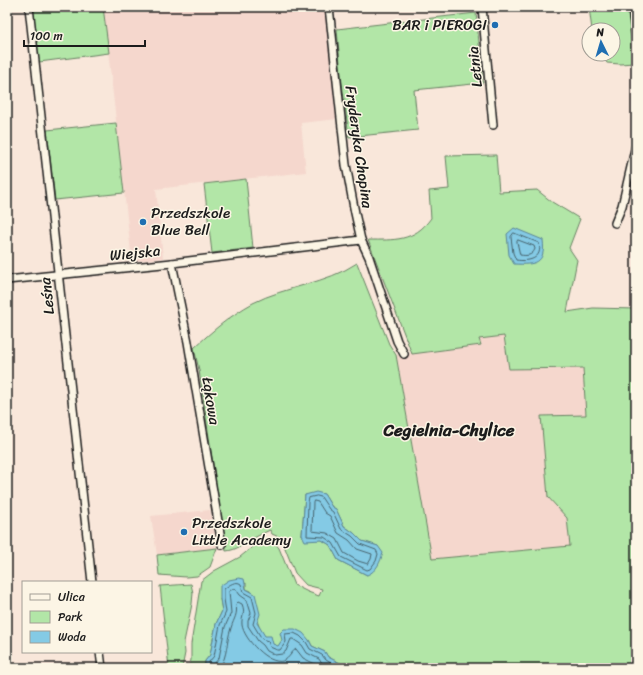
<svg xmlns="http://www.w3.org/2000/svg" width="643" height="675" font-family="Sriracha,sans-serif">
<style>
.built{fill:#f5d7cd}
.green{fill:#b2e6a7;stroke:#678162;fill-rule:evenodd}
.water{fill:#84cae5;stroke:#5a8495}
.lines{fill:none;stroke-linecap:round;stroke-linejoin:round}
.shore{stroke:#46626c;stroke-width:1}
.street-casing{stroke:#1c1c1c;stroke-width:10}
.street{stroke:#fcf5e5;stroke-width:7}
.poi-dot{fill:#1f6fb2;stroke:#fcf5e5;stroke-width:1.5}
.labels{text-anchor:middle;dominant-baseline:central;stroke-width:3;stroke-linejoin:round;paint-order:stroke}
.poi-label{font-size:15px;fill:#1c1c1c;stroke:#fcf5e5;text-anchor:start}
.street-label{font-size:15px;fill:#1c1c1c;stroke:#fcf5e5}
.quarter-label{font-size:17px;font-weight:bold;fill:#1c1c1c;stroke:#fcf5e5}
</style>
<rect width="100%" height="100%" fill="#f9e7da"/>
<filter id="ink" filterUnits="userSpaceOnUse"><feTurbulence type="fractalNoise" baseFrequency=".025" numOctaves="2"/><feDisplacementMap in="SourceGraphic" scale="8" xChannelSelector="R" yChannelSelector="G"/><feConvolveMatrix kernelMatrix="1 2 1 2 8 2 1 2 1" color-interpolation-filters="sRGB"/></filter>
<g filter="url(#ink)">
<g class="built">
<polygon points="103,7 326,7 337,119 301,123 306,172 156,189 163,258 132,261"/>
<polygon points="504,336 509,369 583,368 586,415 541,416 548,497 567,518 570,547 432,559 396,355 480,345 479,339"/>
<polygon points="210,510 217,548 157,555 151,516"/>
</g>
<g class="green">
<polygon points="33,7 103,7 109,53 39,62"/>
<polygon points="589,7 627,7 634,63 620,64 607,63 600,54 613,54 613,30 592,30"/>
<polygon points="476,13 483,83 414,90 418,130 349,137 341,75 337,29"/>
<polygon points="116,123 124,193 55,200 47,130"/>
<path d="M496 155 499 192 537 190 552 202 580 219 569 248 577 260 567 312 593 308 636 309V668H344L342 664 328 657 325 652 312 646 309 640 282 641 278 647C256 637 255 611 251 591L246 589V583L220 599 222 611 216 624 210 655 205 661V668H189L191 660V644L201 581 214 571 240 557 260 541 272 540 279 548 294 585 308 592 319 596 322 589 306 585 295 573 281 538 272 534 270 530C263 533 256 537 250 540 241 545 237 550 226 551L199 370 194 348C212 331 231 315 253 303 286 286 326 284 357 263L389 344 396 355 432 559 570 546 567 518 548 497 541 416 586 415 583 368 509 369 504 336 479 339 481 345 412 354 368 240C394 240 414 242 431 218L429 191 449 189 446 156ZM324 494 332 507 336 509 344 526 354 533 362 541 378 546 367 575 338 560 330 545 322 540 302 535 305 495Z"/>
<polygon points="246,179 253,248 212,253 204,184"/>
<polygon points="217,548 210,567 197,576 186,577 159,575 157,555"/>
<polygon points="191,584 193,593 192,604 184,642 185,653 182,668 169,668 160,586"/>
</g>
<g class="water">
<path d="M514 228 543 240C546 264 535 265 514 264L509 255 507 234Z"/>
<path d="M316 492 324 494 332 507 336 509 344 526 354 533 362 541 378 546 383 553C380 562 377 571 367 575L338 560 330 545 322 540 305 541 302 535 305 495Z"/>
<polygon points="239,578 244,579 246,589 255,594 260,614 257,623 265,636 271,636 273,644 278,646 282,640 280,633 284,629 295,629 303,633 309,640 312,646 325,652 328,657 342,664 344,668 205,668 205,661 210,655 216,624 222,611 220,599 220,586 229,580"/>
</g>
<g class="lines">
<g class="shore">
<path d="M514 233 539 243C543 259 529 262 516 260L513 253 511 237Z"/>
<path d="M518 240 534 246 535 249C532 256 527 256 520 255L517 242Z"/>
<polygon points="317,496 321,497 329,509 333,512 341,529 352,536 360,544 376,550 378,554 376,561 370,569 367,570 341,557 333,543 324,537 307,536 308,502 309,498"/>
<polygon points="314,501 318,502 325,513 330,516 338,533 349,540 357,549 372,554 371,559 368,564 358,561 344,553 337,539 327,533 312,531 313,503"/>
<path d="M209 668V662L214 656 220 625 226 612 224 599V589C229 585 236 580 241 584L243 592 252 597 256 613 253 624 262 639 268 641 270 647 277 650H280L286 642 285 634 294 633 300 636 306 642 310 649 322 655 326 660 339 668"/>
<polyline points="214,668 214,664 219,658 225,627 231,613 229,591 235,588 240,595 247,600 251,613 248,621 248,626 258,641 263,645 267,651 275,655 282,654 286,651 291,639 293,639 302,645 307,653 319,659 322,664 330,668"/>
<path d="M220 668C228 654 226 643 231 628 234 618 238 615 236 604L238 602 242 604C246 614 241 616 242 625 244 639 268 665 283 661 290 658 291 652 296 649L303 658 315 664 318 668"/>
</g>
<g class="street-casing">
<g id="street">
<polyline points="29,7 92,582"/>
<polyline points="329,7 346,165 355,213 361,240 369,257 397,341 404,354"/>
<polyline points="482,7 493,125"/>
<polyline points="632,7 636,36"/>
<polyline points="615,223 622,206 636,145"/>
<polyline points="172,263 188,342 222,545"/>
<polyline points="7,280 172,263 361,240"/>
<polyline points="100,652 102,668"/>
</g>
</g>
<use href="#street" class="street"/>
</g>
</g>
<g class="poi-dot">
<circle cx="495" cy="25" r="4"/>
<circle cx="143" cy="222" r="4"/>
<circle cx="184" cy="532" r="4"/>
</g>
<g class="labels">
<g class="poi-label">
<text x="487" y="25" text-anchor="end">BAR i PIEROGI</text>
<text x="151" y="213">Przedszkole<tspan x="151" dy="17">Blue Bell</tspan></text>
<text x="192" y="523">Przedszkole<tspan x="192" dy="17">Little Academy</tspan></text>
</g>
<g class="street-label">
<text transform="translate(475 67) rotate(-96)">Letnia</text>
<text transform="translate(359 147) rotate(82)">Fryderyka Chopina</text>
<text transform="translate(135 253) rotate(-6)">Wiejska</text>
<text transform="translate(47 296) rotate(-96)">Leśna</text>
<text transform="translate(211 401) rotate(81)">Łąkowa</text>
</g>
<g class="quarter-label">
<text x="449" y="430">Cegielnia-Chylice</text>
</g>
</g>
<rect width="643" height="675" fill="none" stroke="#fcf5e5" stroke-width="24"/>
<rect x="12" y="12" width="619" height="651" fill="none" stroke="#1c1c1c" stroke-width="1.5" filter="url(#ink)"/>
<rect x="22" y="581" width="130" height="72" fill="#fcf5e5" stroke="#a29e95"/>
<rect x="30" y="594" width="20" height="6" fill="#fcf5e5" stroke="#a29e95"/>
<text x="58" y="601" font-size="12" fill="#1c1c1c">Ulica</text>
<rect x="30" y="611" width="20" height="12" fill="#b2e6a7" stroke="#a29e95"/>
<text x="58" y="621" font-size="12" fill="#1c1c1c">Park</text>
<rect x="30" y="631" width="20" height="12" fill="#84cae5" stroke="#a29e95"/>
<text x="58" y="641" font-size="12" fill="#1c1c1c">Woda</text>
<g transform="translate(601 42) rotate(355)"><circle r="19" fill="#fcf5e5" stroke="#a29e95"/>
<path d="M0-3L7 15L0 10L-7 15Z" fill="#1f6fb2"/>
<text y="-6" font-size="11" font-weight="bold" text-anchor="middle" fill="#1c1c1c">N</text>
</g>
<path d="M24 40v6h121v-6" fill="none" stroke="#1c1c1c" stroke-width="2"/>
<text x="30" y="40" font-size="12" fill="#1c1c1c" stroke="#fcf5e5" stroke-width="3" paint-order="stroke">100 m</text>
</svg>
